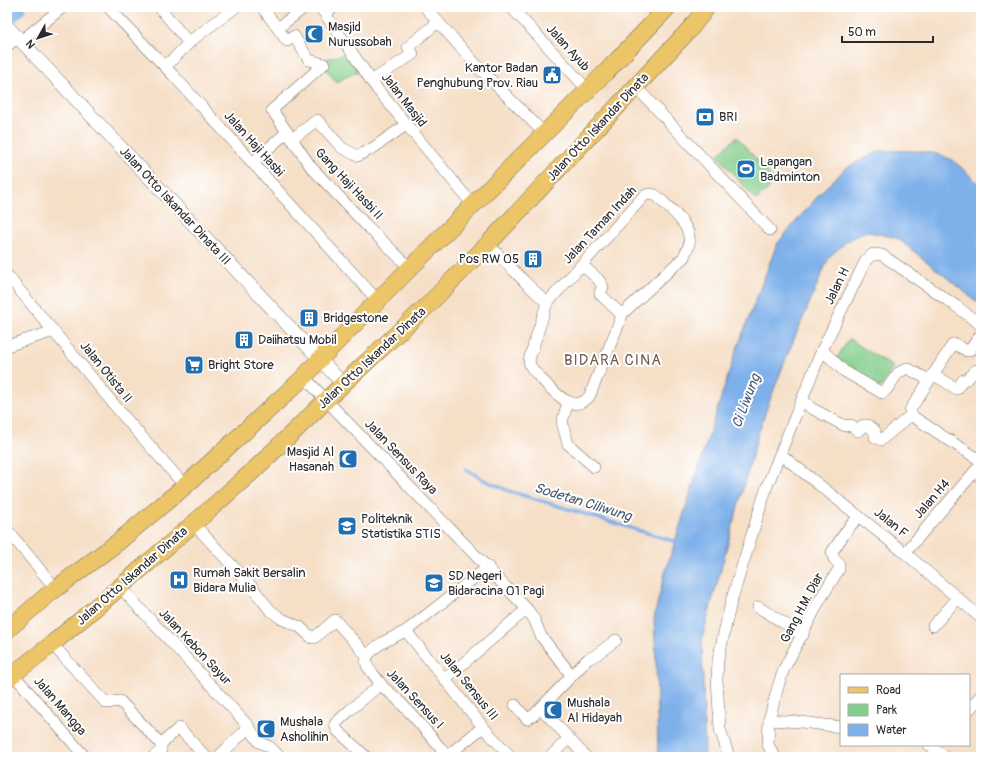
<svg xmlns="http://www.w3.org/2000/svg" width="988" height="764" font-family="Pangolin,sans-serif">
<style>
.green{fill:#84cf8d;stroke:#587d5c}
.water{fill:#7eb0ea;stroke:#546e8a}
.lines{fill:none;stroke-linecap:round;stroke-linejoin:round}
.stream{stroke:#7eb0ea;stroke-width:3.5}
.river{stroke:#7eb0ea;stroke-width:22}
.minor-casing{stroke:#726a62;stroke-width:12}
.tertiary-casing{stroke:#726a62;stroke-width:14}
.primary-casing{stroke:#726a62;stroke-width:18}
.minor{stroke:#fff;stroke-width:11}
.tertiary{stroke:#fff;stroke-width:13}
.primary{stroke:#ecc569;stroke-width:17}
.labels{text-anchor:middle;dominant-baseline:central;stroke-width:4;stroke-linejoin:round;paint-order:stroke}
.poi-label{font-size:13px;fill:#2b2b2b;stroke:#fff;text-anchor:start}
.street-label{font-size:13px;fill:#2b2b2b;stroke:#fff}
.water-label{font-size:14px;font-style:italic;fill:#485a6e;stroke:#fff}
.quarter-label{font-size:15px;letter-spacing:1px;fill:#6c5b4f;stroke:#fff}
</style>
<rect width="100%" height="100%" fill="#fff"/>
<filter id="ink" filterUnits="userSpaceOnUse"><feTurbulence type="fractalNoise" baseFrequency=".025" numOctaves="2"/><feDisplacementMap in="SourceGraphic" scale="8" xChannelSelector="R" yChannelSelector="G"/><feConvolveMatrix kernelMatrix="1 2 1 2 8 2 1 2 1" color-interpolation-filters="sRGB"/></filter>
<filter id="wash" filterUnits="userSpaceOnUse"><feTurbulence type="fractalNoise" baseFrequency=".012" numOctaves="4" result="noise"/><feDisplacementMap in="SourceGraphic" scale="16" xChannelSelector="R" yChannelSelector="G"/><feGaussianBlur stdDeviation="0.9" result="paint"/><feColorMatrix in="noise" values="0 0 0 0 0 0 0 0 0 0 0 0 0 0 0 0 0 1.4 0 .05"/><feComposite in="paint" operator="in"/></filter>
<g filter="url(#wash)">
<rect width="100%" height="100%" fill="#f6dfc7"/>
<g class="green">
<polygon points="348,53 361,70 336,82 319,61"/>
<polygon points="737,137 776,182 756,200 717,155"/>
<polygon points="849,339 893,367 880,388 836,359"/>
</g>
<path class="water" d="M880 151C904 151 936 148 956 163 965 170 973 179 981 186V305L897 238 866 231 847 241 829 257 786 358 768 405 758 434 702 638 705 757H658L656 661 654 618 664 576 735 354 777 244 823 190 846 168Z"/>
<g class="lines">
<polyline class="stream" points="466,469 484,480 509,491 680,543"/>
<polyline class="river" points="7,14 15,7"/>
</g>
</g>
<g filter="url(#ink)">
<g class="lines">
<g class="minor-casing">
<g id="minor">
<polyline points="108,7 173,75 378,301"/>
<polyline points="159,7 189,43"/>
<polyline points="262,7 287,41 294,36 309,60 324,64 272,110 311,167 365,224 410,268"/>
<polyline points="320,7 344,41 377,89 473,205"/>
<polyline points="425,7 479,68 544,133"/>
<polyline points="511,7 588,90"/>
<polyline points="325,14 334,7"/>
<polyline points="278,28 305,7"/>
<polyline points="21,41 63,7"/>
<polyline points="7,46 17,38"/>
<polyline points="165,67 193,39 236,7"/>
<polyline points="371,81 413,54 408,47 438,22"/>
<polyline points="636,87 770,230"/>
<polyline points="292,139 317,120 342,148 358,156 373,148 406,125"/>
<polyline points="252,163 287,132"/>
<path d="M649 194 655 195 659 198C671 210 693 226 689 245 688 249 685 253 684 257L623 313 590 395C573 420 546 383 533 370L530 365 529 360 547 303 644 196Z"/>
<polyline points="488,244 524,281 547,303"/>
<polyline points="582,265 598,279 603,287 600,292 600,294 622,315"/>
<polyline points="7,275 121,413 185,486"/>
<polyline points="7,346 54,331"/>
<polyline points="822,350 844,371 882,393 886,390 898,373 907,368 929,380"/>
<polyline points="933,374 957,389 963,380 967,379 976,370"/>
<polyline points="304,377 527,609 534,619 541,636 572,676"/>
<polyline points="803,400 811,408 845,426 851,425 858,431 864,425 867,425 875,431 875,437 881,440 910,416 912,416 981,461"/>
<polyline points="568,402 562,422 568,444 594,467"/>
<polyline points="912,416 910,410 953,344 955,344 967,351 970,350 981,334"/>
<polyline points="781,453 784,457 905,553 981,618"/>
<polyline points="193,523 251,586 270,610 282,619 300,627 312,638 314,638 335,620 367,656"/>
<polyline points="8,531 56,589"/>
<polyline points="905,553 981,464"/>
<polyline points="120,587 231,707 249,727 259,742 270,747 280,757"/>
<polyline points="758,607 803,635"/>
<polyline points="933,626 958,598"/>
<polyline points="406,631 483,727 511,757"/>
<polyline points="52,644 106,703 120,701 161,744"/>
<polyline points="13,674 85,757"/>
<polyline points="445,679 527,609"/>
<polyline points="515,705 527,719 534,715 588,659 596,655 616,640"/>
<polyline points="541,708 586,757"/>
<polyline points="969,710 981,695"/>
<polyline points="769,720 801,722 841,727"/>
<polyline points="929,745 945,757"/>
<polyline points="447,756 483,727"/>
<polyline points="153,757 161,751 161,744 179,728 206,757"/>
<polyline points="218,757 249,727"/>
<polyline points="366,757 337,730 335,724 350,710 381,684"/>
<path d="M448 757 415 718 395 697 384 688 367 666 366 659C373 645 393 637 406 631L488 567"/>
<polyline points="550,757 568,739"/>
<polyline points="729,757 720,729 717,679 718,660 731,602 767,486 822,350 866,260 873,254 882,255 956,306 981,325"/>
<polyline points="775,757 768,745 769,720 779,683 784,669 821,598 839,569 839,564 834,559 832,552 847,530 859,516"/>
</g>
</g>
<g class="tertiary-casing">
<polyline id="tertiary" points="7,26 343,384"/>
</g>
<g class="primary-casing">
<g id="primary">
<polyline points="7,630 50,593 118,542 185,486 279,400 304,377 320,359 410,268 607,71 668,7"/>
<polyline points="7,679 52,644 120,587 200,518 254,470 343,384 428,305 488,244 690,29 707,7"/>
</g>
</g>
<use href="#minor" class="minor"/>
<use href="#tertiary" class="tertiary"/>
<use href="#primary" class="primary"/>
</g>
</g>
<defs>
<g id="mosque-square" transform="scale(1)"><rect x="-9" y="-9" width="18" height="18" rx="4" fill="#1f6fb2" stroke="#fff"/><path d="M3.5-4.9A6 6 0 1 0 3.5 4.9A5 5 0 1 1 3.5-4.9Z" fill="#fff"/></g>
<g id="civic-square" transform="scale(1)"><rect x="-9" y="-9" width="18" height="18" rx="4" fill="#1f6fb2" stroke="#fff"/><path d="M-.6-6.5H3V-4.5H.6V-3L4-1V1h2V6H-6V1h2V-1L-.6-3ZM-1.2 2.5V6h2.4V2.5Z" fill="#fff"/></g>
<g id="bank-square" transform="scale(1)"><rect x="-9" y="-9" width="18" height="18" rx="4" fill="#1f6fb2" stroke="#fff"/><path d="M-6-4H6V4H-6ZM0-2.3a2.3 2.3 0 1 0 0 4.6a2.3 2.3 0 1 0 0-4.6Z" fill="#fff"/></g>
<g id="stadium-square" transform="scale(1)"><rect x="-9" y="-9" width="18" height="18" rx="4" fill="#1f6fb2" stroke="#fff"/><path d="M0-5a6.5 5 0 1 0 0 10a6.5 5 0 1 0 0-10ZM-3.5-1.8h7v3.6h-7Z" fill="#fff"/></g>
<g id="building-square" transform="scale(1)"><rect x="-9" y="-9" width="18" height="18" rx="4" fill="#1f6fb2" stroke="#fff"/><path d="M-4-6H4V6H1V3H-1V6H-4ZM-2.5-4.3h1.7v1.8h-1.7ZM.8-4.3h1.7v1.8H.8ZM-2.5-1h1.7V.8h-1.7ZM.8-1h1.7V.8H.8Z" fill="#fff"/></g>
<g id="supermarket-square" transform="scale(1)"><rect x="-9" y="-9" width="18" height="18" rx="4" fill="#1f6fb2" stroke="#fff"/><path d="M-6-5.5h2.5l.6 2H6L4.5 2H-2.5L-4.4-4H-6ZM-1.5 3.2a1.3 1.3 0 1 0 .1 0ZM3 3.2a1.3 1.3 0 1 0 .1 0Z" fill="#fff"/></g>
<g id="university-square" transform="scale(1)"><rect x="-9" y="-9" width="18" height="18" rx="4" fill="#1f6fb2" stroke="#fff"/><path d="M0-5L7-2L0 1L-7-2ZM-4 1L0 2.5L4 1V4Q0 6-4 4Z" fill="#fff"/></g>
<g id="hospital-square" transform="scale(1)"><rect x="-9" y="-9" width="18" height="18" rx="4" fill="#1f6fb2" stroke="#fff"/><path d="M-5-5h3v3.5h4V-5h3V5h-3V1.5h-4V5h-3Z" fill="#fff"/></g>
<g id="school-square" transform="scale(1)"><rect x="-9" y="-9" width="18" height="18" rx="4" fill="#1f6fb2" stroke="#fff"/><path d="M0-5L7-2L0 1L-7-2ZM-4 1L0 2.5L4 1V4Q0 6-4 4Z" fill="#fff"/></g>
</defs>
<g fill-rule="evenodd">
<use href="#mosque-square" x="314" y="34"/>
<use href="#civic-square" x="552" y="75"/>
<use href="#bank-square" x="705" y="117"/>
<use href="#stadium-square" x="746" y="169"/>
<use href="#building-square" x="533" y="259"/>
<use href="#building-square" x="309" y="318"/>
<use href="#building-square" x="244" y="340"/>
<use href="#supermarket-square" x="194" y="365"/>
<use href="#mosque-square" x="348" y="459"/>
<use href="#university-square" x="347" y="526"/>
<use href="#hospital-square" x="179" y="580"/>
<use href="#school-square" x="434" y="583"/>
<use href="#mosque-square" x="553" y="710"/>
<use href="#mosque-square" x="266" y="729"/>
</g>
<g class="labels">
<g class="poi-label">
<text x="328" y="27">Masjid<tspan x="328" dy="15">Nurussobah</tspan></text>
<text x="538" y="68" text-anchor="end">Kantor Badan<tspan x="538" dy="15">Penghubung Prov. Riau</tspan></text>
<text x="719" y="117">BRI</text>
<text x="760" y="162">Lapangan<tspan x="760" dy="15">Badminton</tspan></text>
<text x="519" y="259" text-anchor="end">Pos RW 05</text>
<text x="323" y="318">Bridgestone</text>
<text x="258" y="340">Daiihatsu Mobil</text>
<text x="208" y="365">Bright Store</text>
<text x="334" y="452" text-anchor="end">Masjid Al<tspan x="334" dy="15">Hasanah</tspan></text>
<text x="361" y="519">Politeknik<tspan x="361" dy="15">Statistika STIS</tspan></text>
<text x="193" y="573">Rumah Sakit Bersalin<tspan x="193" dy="15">Bidara Mulia</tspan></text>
<text x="448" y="576">SD Negeri<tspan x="448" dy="15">Bidaracina 01 Pagi</tspan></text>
<text x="567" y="703">Mushala<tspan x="567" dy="15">Al Hidayah</tspan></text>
<text x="280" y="722">Mushala<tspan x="280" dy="15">Asholihin</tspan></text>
</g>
<g class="street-label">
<text transform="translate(568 48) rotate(48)">Jalan Ayub</text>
<text transform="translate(404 100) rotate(52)">Jalan Masjid</text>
<text transform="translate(598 127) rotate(-47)">Jalan Otto Iskandar Dinata</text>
<text transform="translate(254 144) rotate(48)">Jalan Haji Hasbi</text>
<text transform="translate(349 184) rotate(47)">Gang Haji Hasbi II</text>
<text transform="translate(175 206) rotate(47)">Jalan Otto Iskandar Dinata III</text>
<text transform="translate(600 225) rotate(-47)">Jalan Taman Indah</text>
<text transform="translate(837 286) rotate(-64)">Jalan H</text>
<text transform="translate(372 358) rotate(-43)">Jalan Otto Iskandar Dinata</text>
<text transform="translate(106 372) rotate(51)">Jalan Otista II</text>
<text transform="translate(401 457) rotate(46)">Jalan Sensus Raya</text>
<text transform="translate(932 499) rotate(-49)">Jalan H4</text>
<text transform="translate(891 523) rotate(39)">Jalan F</text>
<text transform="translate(132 576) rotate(-41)">Jalan Otto Iskandar Dinata</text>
<text transform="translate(802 608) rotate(-62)">Gang H.M. Diar</text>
<text transform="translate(195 647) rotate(47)">Jalan Kebon Sayur</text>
<text transform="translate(469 686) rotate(51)">Jalan Sensus III</text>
<text transform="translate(415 699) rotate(47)">Jalan Sensus I</text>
<text transform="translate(60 706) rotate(49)">Jalan Mangga</text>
</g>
<g class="water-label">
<text transform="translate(746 401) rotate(-69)">Ci Liwung</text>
<text transform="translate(583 502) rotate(17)">Sodetan Ciliwung</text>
</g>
<g class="quarter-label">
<text x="613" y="360">BIDARA CINA</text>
</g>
</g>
<rect width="988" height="764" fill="none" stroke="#fff" stroke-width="24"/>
<rect x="840" y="674" width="130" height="72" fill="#ffffff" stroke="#aaaaaa"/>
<rect x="848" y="687" width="20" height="6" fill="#ecc569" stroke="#aaaaaa"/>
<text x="876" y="694" font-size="12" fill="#2b2b2b">Road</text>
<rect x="848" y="704" width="20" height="12" fill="#84cf8d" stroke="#aaaaaa"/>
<text x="876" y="714" font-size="12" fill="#2b2b2b">Park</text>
<rect x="848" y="724" width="20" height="12" fill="#7eb0ea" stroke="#aaaaaa"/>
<text x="876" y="734" font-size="12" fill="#2b2b2b">Water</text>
<g transform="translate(38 38) rotate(231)" stroke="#ffffff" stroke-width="3" paint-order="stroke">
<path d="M0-3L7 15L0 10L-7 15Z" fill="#2b2b2b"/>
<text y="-6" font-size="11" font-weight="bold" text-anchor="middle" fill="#2b2b2b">N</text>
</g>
<path d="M842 36v6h91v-6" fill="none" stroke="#2b2b2b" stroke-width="2"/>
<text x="848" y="36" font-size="12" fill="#2b2b2b" stroke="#ffffff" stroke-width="3" paint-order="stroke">50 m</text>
</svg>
